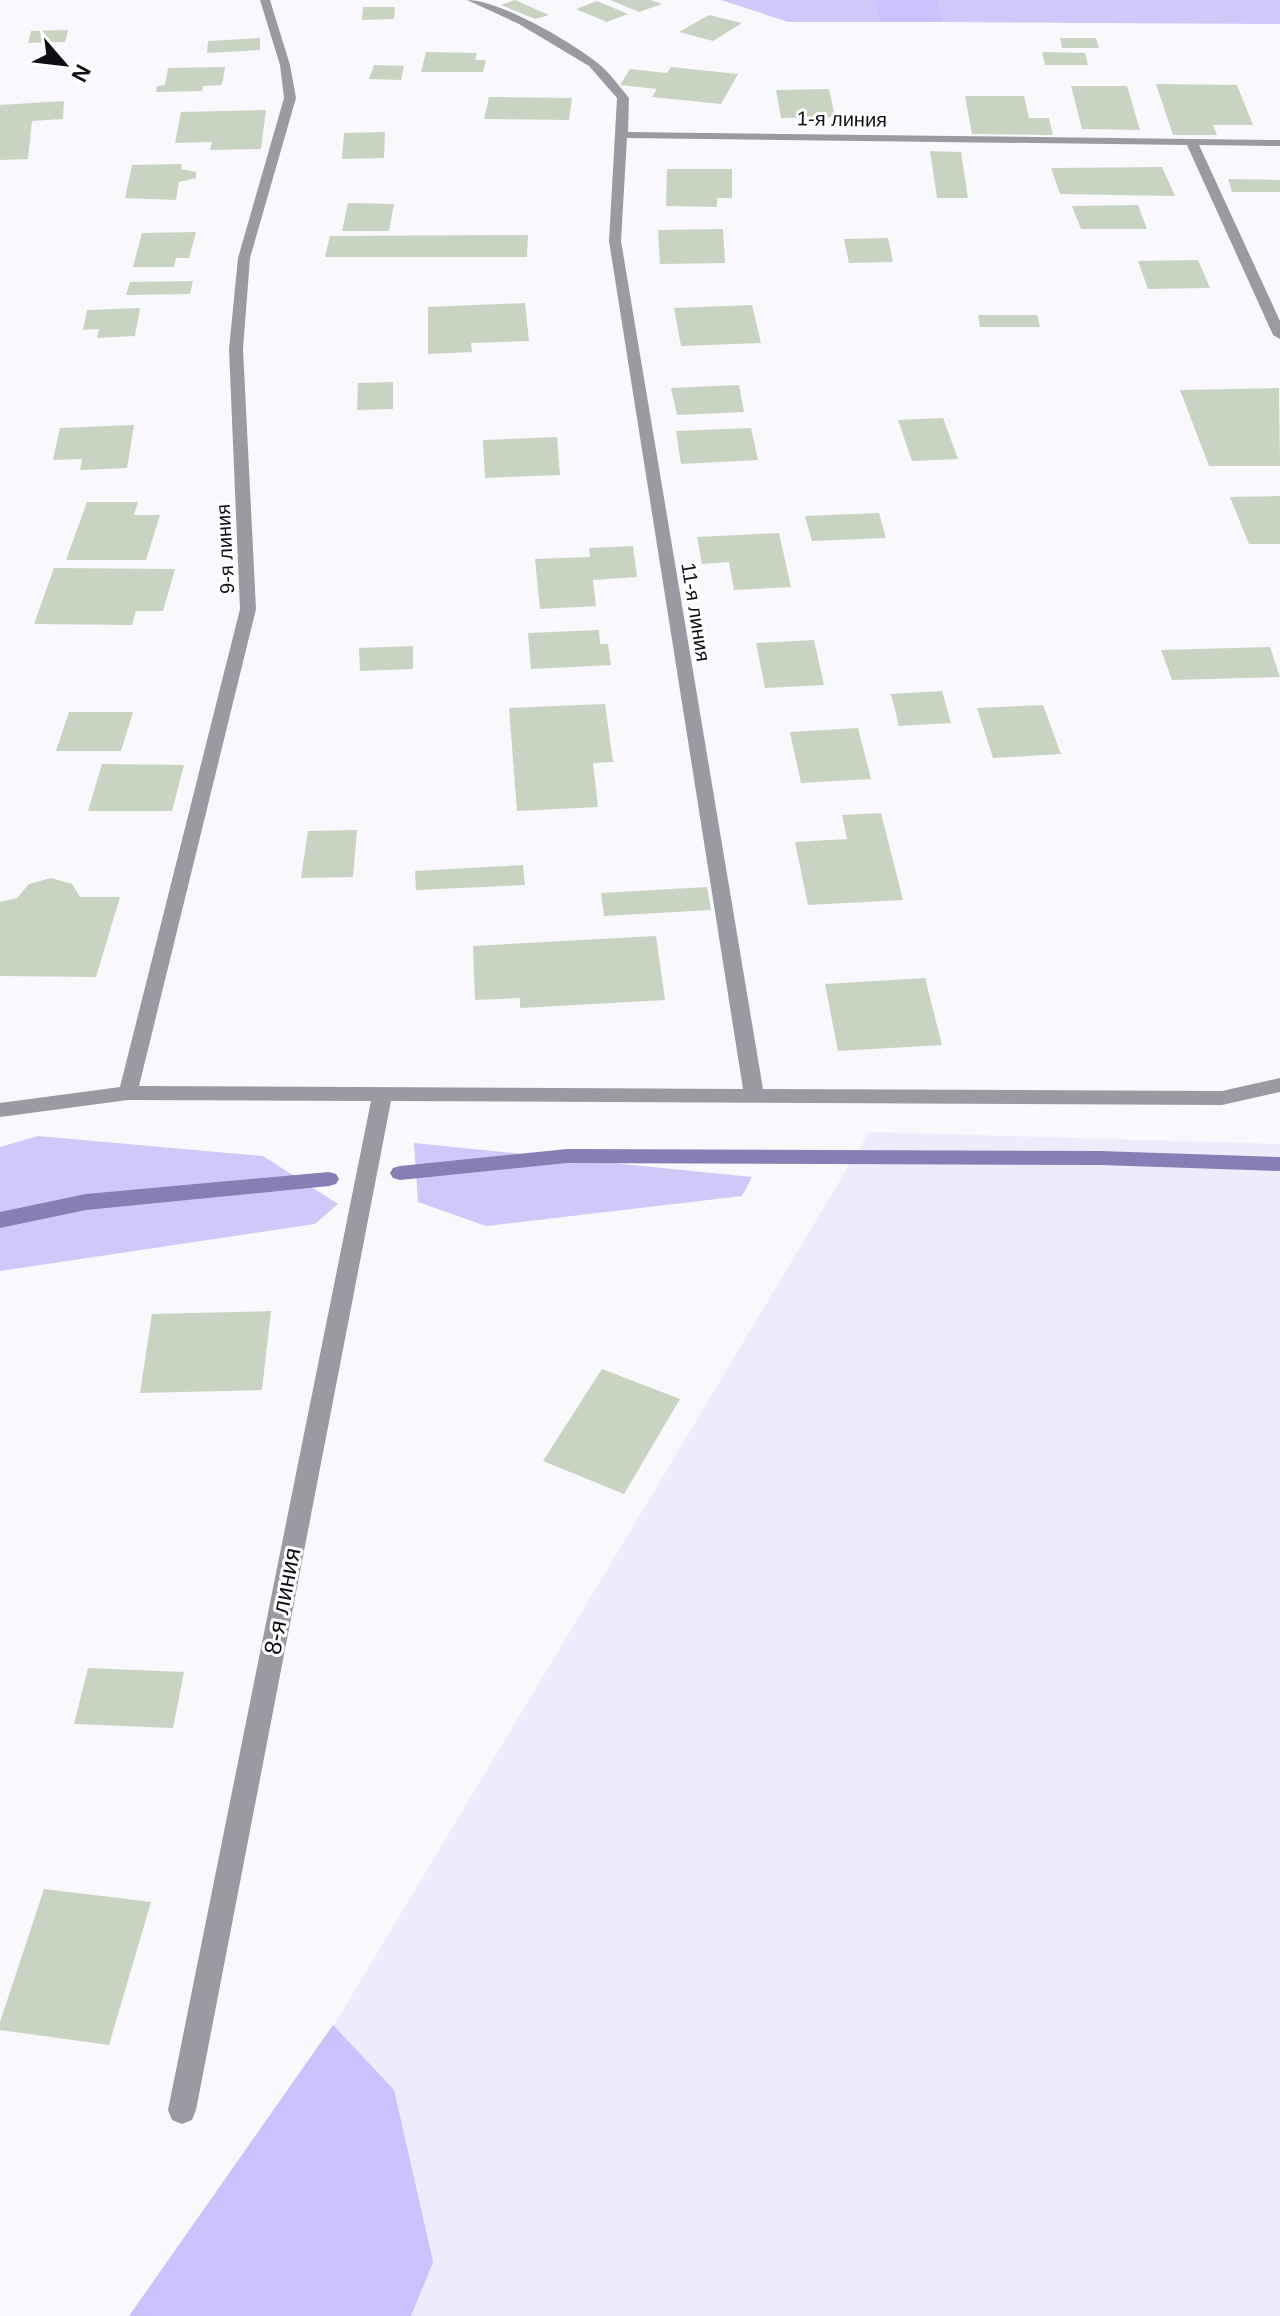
<svg xmlns="http://www.w3.org/2000/svg" width="1280" height="2316" font-family="Helvetica,sans-serif">
<style>
.built{fill:#edebfc}
.green{fill:#d0c8f8}
.forest{fill:#ccc0fd}
.lines{fill:none;stroke-linecap:round;stroke-linejoin:round}
.stream{fill:#887db4;fill-rule:evenodd}
.building{fill:#c8d4c1}
.minor{fill:#9b9aa3;fill-rule:evenodd}
.labels{text-anchor:middle;dominant-baseline:central;stroke-width:6;stroke-linejoin:round;paint-order:stroke}
.far-street-label{font-size:20px;fill:#100e15;stroke:#fff}
.street-label{font-size:24px;fill:#100e15;stroke:#fff}
</style>
<rect width="100%" height="100%" fill="#f9f8fc"/>
<polygon class="built" points="869,1132 1280,1144 1280,2316 160,2316"/>
<g class="green">
<polygon points="721,0 874,0 880,22 788,22"/>
<polygon points="937,0 1280,0 1280,24 944,22"/>
<polygon points="38,1136 263,1156 338,1204 315,1224 0,1271 0,1147"/>
<polygon points="414,1143 752,1177 742,1196 486,1226 418,1202"/>
</g>
<g class="forest">
<polygon points="874,0 937,0 944,22 880,22"/>
<polygon points="333,2025 394,2090 433,2262 411,2316 129,2316"/>
</g>
<g class="lines">
<g class="stream">
<polygon points="567,1149 1100,1151 1280,1157 1280,1171 1100,1165 567,1163 400,1180 393,1178 390,1173 393,1168 400,1166"/>
<polygon points="329,1172 336,1174 339,1179 336,1184 329,1186 86,1210 0,1228 0,1212 86,1194"/>
</g>
</g>
<g class="building">
<polygon points="515,0 549,15 535,19 501,5"/>
<polygon points="610,0 651,0 662,4 639,12"/>
<polygon points="597,1 628,14 607,22 576,9"/>
<polygon points="363,7 395,7 394,19 362,20"/>
<polygon points="709,15 742,23 713,41 679,32"/>
<polygon points="68,30 65,42 28,43 31,31"/>
<polygon points="260,38 260,50 207,53 208,41"/>
<polygon points="1060,38 1096,38 1099,48 1062,48"/>
<polygon points="426,52 477,53 475,60 486,60 483,72 421,72"/>
<polygon points="1042,52 1085,53 1088,65 1045,65"/>
<polygon points="374,65 404,66 401,80 369,79"/>
<polygon points="225,67 222,85 203,86 202,91 156,92 157,86 165,85 168,68"/>
<polygon points="671,67 738,74 721,104 652,97 657,89 620,85 630,69 667,73"/>
<polygon points="1156,84 1237,85 1253,125 1213,125 1217,135 1173,135"/>
<polygon points="1071,86 1127,86 1140,130 1082,129"/>
<polygon points="829,89 835,117 781,118 776,90"/>
<polygon points="965,96 1024,96 1029,118 1049,118 1053,135 972,134"/>
<polygon points="489,97 572,98 569,120 484,119"/>
<polygon points="64,101 63,119 32,121 28,159 0,160 0,105"/>
<polygon points="266,110 261,149 210,150 212,142 175,143 181,112"/>
<polygon points="385,132 384,158 342,159 344,133"/>
<polygon points="930,151 961,152 968,198 937,198"/>
<polygon points="182,164 181,169 196,172 196,178 179,182 176,200 125,198 132,165"/>
<polygon points="1162,167 1175,196 1060,194 1051,168"/>
<polygon points="667,169 732,169 732,198 717,198 717,207 666,206"/>
<polygon points="1228,179 1280,180 1280,192 1232,192"/>
<polygon points="348,203 394,204 389,231 342,231"/>
<polygon points="1138,205 1147,229 1081,229 1072,206"/>
<polygon points="723,229 725,263 660,264 658,230"/>
<polygon points="196,232 189,258 176,258 174,267 133,267 142,233"/>
<polygon points="528,235 527,257 325,257 330,236"/>
<polygon points="888,238 893,262 849,263 844,239"/>
<polygon points="1198,260 1210,288 1148,289 1138,261"/>
<polygon points="193,281 190,294 126,295 130,282"/>
<polygon points="525,303 529,341 471,343 472,352 428,354 428,307"/>
<polygon points="752,305 761,343 681,346 674,308"/>
<polygon points="140,308 135,336 97,338 99,329 83,330 87,310"/>
<polygon points="978,315 1037,315 1040,327 980,327"/>
<polygon points="393,382 393,409 357,410 358,383"/>
<polygon points="739,385 744,412 677,415 671,388"/>
<polygon points="1279,388 1280,466 1209,466 1180,390"/>
<polygon points="943,418 958,459 912,461 898,420"/>
<polygon points="134,425 127,468 80,470 82,459 53,460 60,428"/>
<polygon points="751,428 758,460 681,464 676,431"/>
<polygon points="557,437 560,475 485,478 483,440"/>
<polygon points="1280,496 1280,544 1249,544 1230,497"/>
<polygon points="87,502 138,502 134,515 160,515 146,560 66,560"/>
<polygon points="879,513 886,538 812,541 805,516"/>
<polygon points="779,533 791,587 734,590 729,562 702,564 697,537"/>
<polygon points="633,546 637,577 593,580 596,606 540,609 535,559 590,557 589,548"/>
<polygon points="54,568 175,569 163,611 136,611 132,625 34,624"/>
<polygon points="599,630 600,644 608,644 611,665 531,669 528,633"/>
<polygon points="814,640 824,685 765,688 756,643"/>
<polygon points="413,646 413,669 360,671 359,648"/>
<polygon points="1270,647 1280,677 1172,680 1161,650"/>
<polygon points="942,691 951,723 899,726 891,694"/>
<polygon points="605,704 613,762 593,763 598,807 517,811 509,708"/>
<polygon points="1043,705 1061,754 993,758 977,708"/>
<polygon points="69,712 133,712 121,751 56,751"/>
<polygon points="858,728 871,779 801,783 790,732"/>
<polygon points="102,764 184,765 172,811 88,811"/>
<polygon points="881,813 903,900 808,905 795,842 847,839 842,815"/>
<polygon points="357,830 353,877 301,878 308,831"/>
<polygon points="523,865 525,885 416,890 415,871"/>
<polygon points="51,878 72,884 80,897 120,897 96,977 0,976 0,902 17,898 29,884"/>
<polygon points="707,887 711,910 604,916 601,893"/>
<polygon points="656,936 665,1000 520,1008 520,998 475,1000 473,946"/>
<polygon points="925,978 942,1045 838,1051 825,984"/>
<polygon points="271,1311 262,1390 140,1393 152,1314"/>
<polygon points="602,1369 680,1399 624,1494 543,1461"/>
<polygon points="88,1668 184,1672 173,1728 74,1724"/>
<polygon points="44,1889 151,1902 109,2045 0,2030 0,2022"/>
</g>
<g class="lines">
<path class="minor" d="M260 0H270L290 65 296 98 250 258 243 349 256 609 139 1086 743 1089 609 241 617 98 589 66 519 24 467 0C499 0 568 40 595 61 608 70 619 86 629 98L628 132 1280 140V146L1199 145 1280 321V339L1273 335 1187 145 627 138 621 241 763 1089 1222 1091 1280 1078V1092L1222 1105 391 1101 196 2110 192 2120 182 2124 172 2120 168 2110 371 1101 128 1100 0 1117V1103L120 1087 240 609 229 349 238 258 284 98 280 65Z"/>
</g>
<g class="labels">
<g class="far-street-label">
<text transform="translate(842 119) rotate(1)">1-я линия</text>
<text transform="translate(225 549) rotate(-93)">9-я линия</text>
<text transform="translate(696 612) rotate(81)">11-я линия</text>
</g>
<g class="street-label">
<text transform="translate(282 1601) rotate(-79)">8-я линия</text>
</g>
</g>
<g transform="translate(64 64) rotate(118)" stroke="#ffffff" stroke-width="6" paint-order="stroke">
<path d="M0-6L14 30L0 20L-14 30Z" fill="#100e15"/>
<text y="-12" font-size="22" font-weight="bold" text-anchor="middle" fill="#100e15">N</text>
</g>
</svg>
